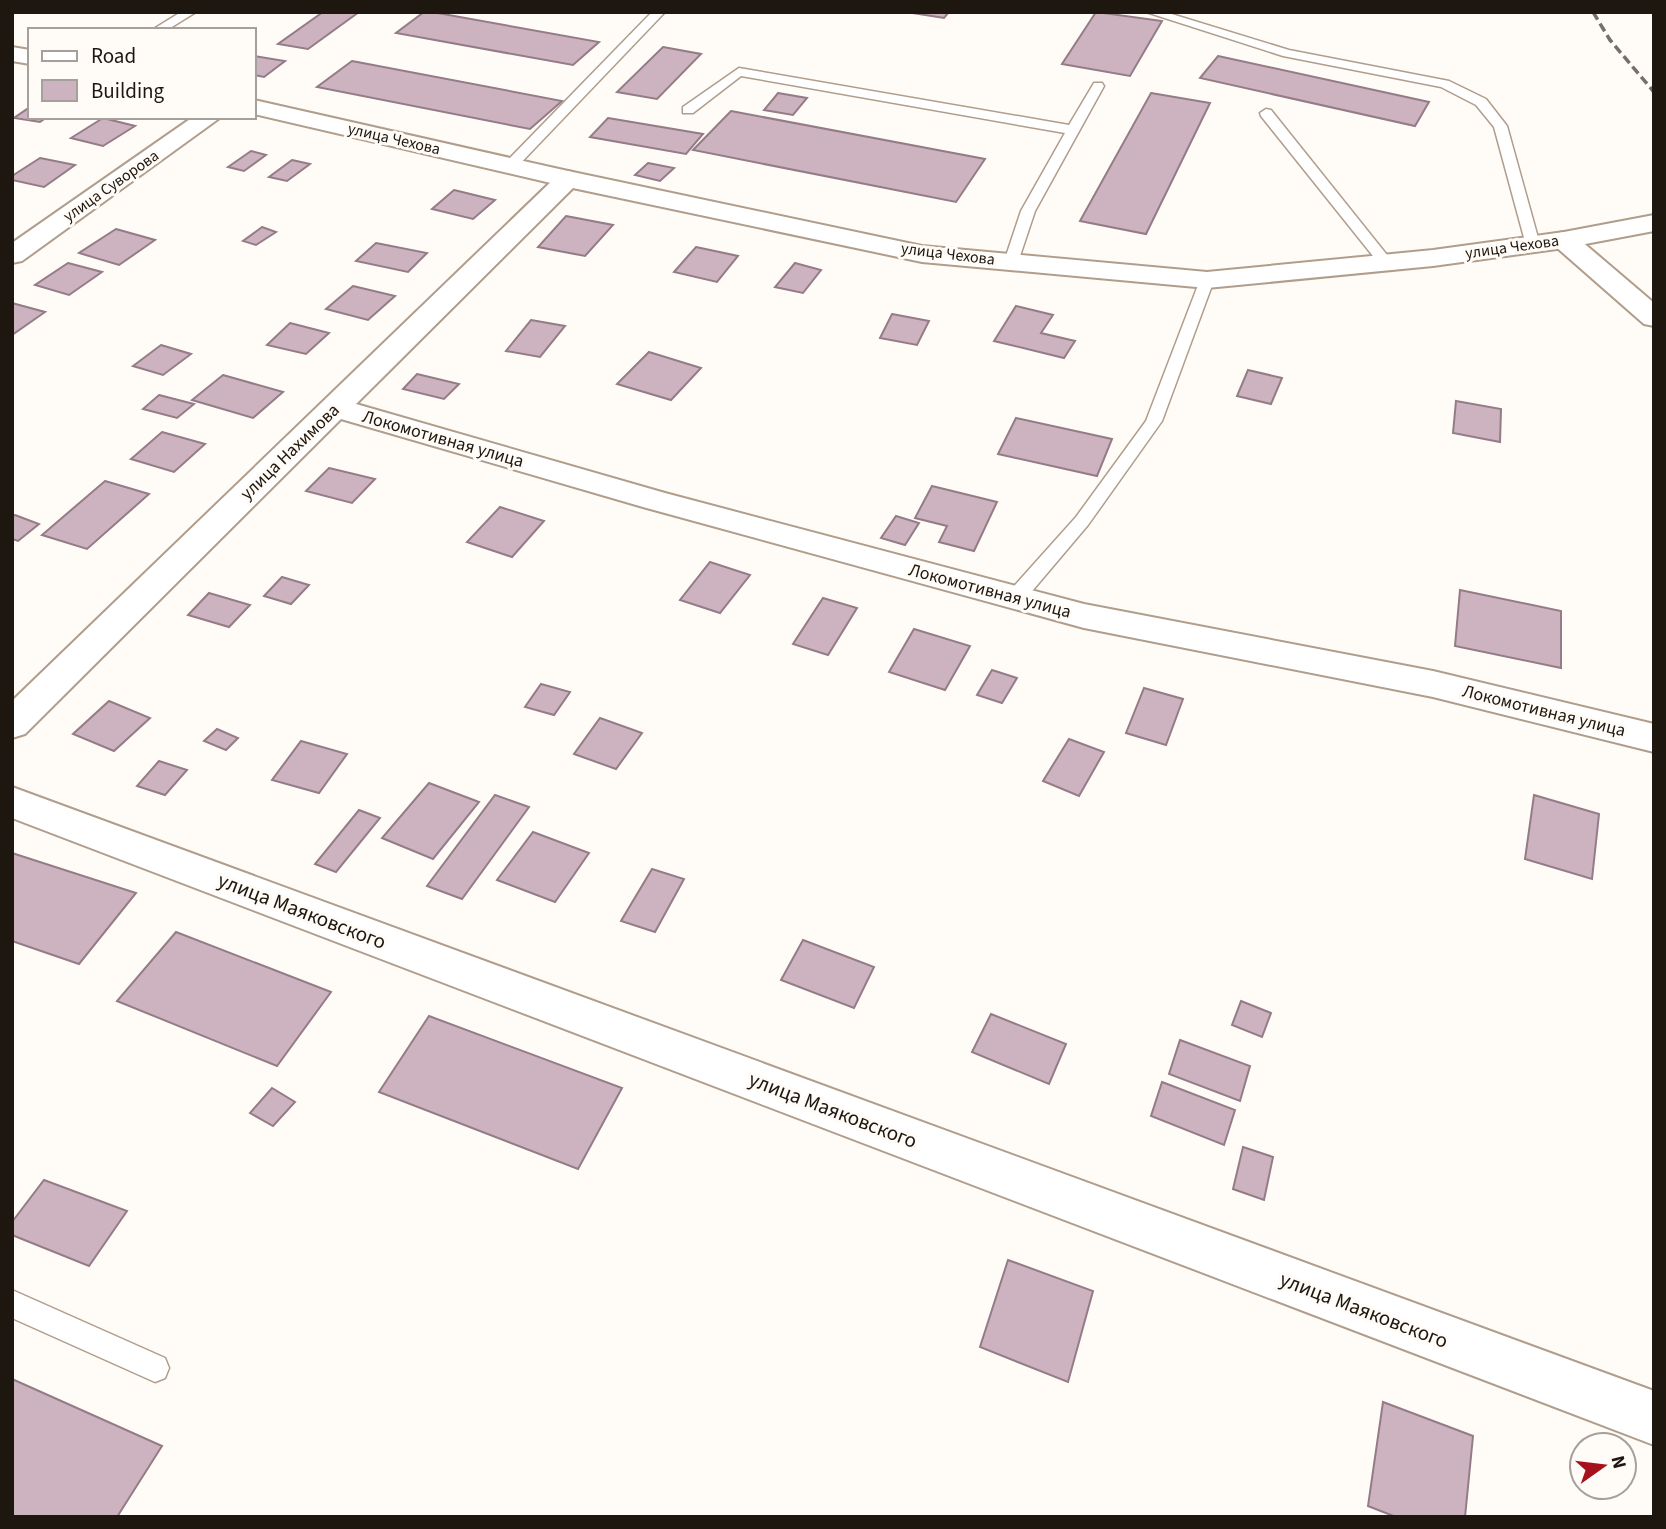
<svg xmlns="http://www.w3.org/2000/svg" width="1666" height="1529" font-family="'Source Sans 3',sans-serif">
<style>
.building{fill:#cdb3bf;stroke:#947c87;stroke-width:2}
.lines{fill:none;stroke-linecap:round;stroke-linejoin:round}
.service-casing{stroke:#b09d8b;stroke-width:3}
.minor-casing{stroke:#b09d8b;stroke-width:4}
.tertiary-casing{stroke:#b09d8b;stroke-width:4}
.service{fill:#fff;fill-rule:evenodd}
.minor{fill:#fff;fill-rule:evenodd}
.tertiary{fill:#fff;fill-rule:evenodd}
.rail{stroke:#76706a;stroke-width:3.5;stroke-dasharray:9 4.5;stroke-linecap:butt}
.labels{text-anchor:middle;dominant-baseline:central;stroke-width:6;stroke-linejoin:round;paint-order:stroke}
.far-street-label{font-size:16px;fill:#1e1710;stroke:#fffbf7}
.street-label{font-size:18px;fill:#1e1710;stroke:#fffbf7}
.near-street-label{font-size:21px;fill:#1e1710;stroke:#fffbf7}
</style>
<rect width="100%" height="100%" fill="#fffbf7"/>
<g class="building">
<polygon points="323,12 359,12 308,49 278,44"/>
<polygon points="424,12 432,12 599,42 573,65 396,33"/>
<polygon points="906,12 949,12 944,18"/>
<polygon points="1096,12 1162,21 1130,76 1062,64"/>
<polygon points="663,47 701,54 657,99 617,92"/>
<polygon points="254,56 285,61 264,77 254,75"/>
<polygon points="1218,56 1429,102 1415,126 1200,78"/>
<polygon points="352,61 562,101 530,129 317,87"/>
<polygon points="778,93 807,98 793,115 764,110"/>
<polygon points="1151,93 1210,103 1146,234 1080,221"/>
<polygon points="30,107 30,117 47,117 40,122 14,118"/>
<polygon points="731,111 985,159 956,202 693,150"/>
<polygon points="103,118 135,126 103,146 71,138"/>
<polygon points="608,118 703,134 686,154 590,137"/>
<polygon points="251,151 266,155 244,171 228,167"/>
<polygon points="40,158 75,165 44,187 12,180 12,176"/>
<polygon points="292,160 310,164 287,181 269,177"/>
<polygon points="648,163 674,168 660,181 635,175"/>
<polygon points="454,190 495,200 473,219 432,209"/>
<polygon points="566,216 613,225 585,256 538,247"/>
<polygon points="262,227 276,232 256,245 243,241"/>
<polygon points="116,229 155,240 119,265 79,253"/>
<polygon points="376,243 427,253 408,272 356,261"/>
<polygon points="696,247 738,256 717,282 674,272"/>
<polygon points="68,263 102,272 69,295 35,285"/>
<polygon points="795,263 821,270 803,293 775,287"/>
<polygon points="353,286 395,296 368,320 326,309"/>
<polygon points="12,303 45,312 12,335"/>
<polygon points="1016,306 1053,315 1041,333 1075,341 1064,358 994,341"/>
<polygon points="892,314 929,321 917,345 880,338"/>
<polygon points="531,320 565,326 540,357 506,351"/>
<polygon points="290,323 329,333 306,354 267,345"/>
<polygon points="161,345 191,354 163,375 133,366"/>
<polygon points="649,352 701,368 671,400 617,384"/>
<polygon points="1248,370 1282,378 1271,404 1237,396"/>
<polygon points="417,374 459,384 444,399 403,389"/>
<polygon points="223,375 283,392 253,418 192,400"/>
<polygon points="159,395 194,404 177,418 143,409"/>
<polygon points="1456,401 1501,409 1500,442 1453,433"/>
<polygon points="1016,418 1112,439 1097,476 998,454"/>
<polygon points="162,432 205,444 174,472 131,459"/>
<polygon points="329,468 375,479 352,503 306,491"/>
<polygon points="105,481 149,494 87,549 42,535"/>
<polygon points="932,486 997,502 974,551 939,542 947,526 915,518"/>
<polygon points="500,507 544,521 512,557 467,542"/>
<polygon points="15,515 39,524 18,541 12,539 12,517"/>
<polygon points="896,516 919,523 905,545 881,538"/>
<polygon points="710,562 750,575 720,613 680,600"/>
<polygon points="282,577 309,585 291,604 264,596"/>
<polygon points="1460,590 1561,611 1561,668 1455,646"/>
<polygon points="209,593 250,605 229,627 188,615"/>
<polygon points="823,598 857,608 828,655 793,644"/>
<polygon points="914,629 970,646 945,690 889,672"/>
<polygon points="992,670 1017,678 1002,703 977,695"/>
<polygon points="541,684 570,692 554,715 525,707"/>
<polygon points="1144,688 1183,699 1166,745 1126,733"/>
<polygon points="109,701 150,718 114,751 73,734"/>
<polygon points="600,718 642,733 616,769 574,754"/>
<polygon points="217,729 238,738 226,750 204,741"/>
<polygon points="1069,739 1104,752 1079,796 1043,781"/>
<polygon points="301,741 347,754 319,793 272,780"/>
<polygon points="159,761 187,770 165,795 137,786"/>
<polygon points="429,783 479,802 433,859 382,838"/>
<polygon points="495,795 529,807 462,899 427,886"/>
<polygon points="1534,795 1599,814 1592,879 1525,859"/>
<polygon points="359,810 380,818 336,872 315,864"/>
<polygon points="533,832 589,853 555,902 497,880"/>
<polygon points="12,853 136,893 79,964 12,941"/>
<polygon points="652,869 684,879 655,932 621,921"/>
<polygon points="176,932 331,992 277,1066 117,1001"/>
<polygon points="803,940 874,967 854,1008 781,980"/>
<polygon points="1241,1001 1271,1013 1262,1037 1232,1025"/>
<polygon points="991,1014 1066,1044 1049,1084 972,1052"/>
<polygon points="429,1016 622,1088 578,1169 379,1092"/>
<polygon points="1180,1040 1250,1066 1240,1101 1169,1074"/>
<polygon points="1162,1082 1235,1110 1224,1145 1151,1116"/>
<polygon points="272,1088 295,1102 273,1126 250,1113"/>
<polygon points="1243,1147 1273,1157 1264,1200 1233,1189"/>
<polygon points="44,1180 127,1211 89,1266 12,1235 12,1222"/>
<polygon points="1008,1260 1093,1291 1068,1382 980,1347"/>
<polygon points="12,1379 162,1446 117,1517 12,1517"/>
<polygon points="1383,1402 1473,1436 1465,1517 1396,1517 1368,1506"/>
</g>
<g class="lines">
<g class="service-casing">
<g id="service">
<polygon points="181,12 196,12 167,30 152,30"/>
<polygon points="652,12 665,12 515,169 505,169 505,163"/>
<polygon points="1146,12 1165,12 1289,50 1449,81 1486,99 1507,126 1540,245 1533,249 1526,245 1494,127 1476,105 1441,87 1283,56"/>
<polygon points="739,68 1069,125 1094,83 1102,83 1104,86 1035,211 1018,262 1011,266 1004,262 1021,211 1065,133 741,76 693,113 683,113 683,107"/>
<polygon points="1266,109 1271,110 1391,260 1393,263 1391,266 1381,266 1261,116 1260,113"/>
<polygon points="1207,276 1214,280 1162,421 1088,525 1022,603 1008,603 1006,598 1008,593 1076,517 1146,421 1200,280"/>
<polygon points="12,1290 165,1358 169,1368 165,1378 155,1382 12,1318"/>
</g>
</g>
<g class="minor-casing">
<g id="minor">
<polygon points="193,117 221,117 22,261 12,263 12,243"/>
<polygon points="568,171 577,174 581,179 577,184 356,404 665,493 1084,604 1433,671 1654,724 1654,752 1433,697 1084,628 643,507 341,419 25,734 12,738 12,701 559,174"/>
<polygon points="1564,232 1573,234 1654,303 1654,326 1644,324 1555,246 1551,240 1555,234"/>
<polygon points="12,787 1654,1391 1654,1445 12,818"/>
</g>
</g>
<g class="tertiary-casing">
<g id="tertiary">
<polygon points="12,47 30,50 30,64 12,61"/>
<polygon points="254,100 568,171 922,246 1207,272 1433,250 1564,232 1654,215 1654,231 1564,248 1433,266 1207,288 922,262 568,187 254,114"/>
</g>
</g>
<use href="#service" class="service"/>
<use href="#minor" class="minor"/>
<use href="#tertiary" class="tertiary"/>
<polyline class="rail" points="1593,12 1610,40 1654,92"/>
</g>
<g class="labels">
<g class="far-street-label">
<text transform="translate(394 139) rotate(13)">улица Чехова</text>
<text transform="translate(111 186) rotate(-35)">улица Суворова</text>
<text transform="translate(1512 247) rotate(-8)">улица Чехова</text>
<text transform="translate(948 254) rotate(7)">улица Чехова</text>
</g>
<g class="street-label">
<text transform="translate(443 439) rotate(16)">Локомотивная улица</text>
<text transform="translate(290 452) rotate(-44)">улица Нахимова</text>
<text transform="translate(990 591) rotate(15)">Локомотивная улица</text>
<text transform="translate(1544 711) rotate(14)">Локомотивная улица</text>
</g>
<g class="near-street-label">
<text transform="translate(302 911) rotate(21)">улица Маяковского</text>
<text transform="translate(833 1110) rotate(21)">улица Маяковского</text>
<text transform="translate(1364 1310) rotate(21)">улица Маяковского</text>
</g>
</g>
<rect width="1666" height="1529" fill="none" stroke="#1e1710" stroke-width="28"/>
<rect x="28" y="28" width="228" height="91" fill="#fffbf7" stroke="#a5a09b" stroke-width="2"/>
<rect x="42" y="51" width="35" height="10" fill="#ffffff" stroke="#a5a09b" stroke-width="2"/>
<text x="91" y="63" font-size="21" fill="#1e1710">Road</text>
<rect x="42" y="80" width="35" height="21" fill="#cdb3bf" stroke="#a5a09b" stroke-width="2"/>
<text x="91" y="98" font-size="21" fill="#1e1710">Building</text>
<g transform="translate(1603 1466) rotate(76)"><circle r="33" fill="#fffbf7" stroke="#a5a09b" stroke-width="2"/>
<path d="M0-5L12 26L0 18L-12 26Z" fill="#a7111b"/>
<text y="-10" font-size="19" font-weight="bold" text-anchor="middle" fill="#1e1710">N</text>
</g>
</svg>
